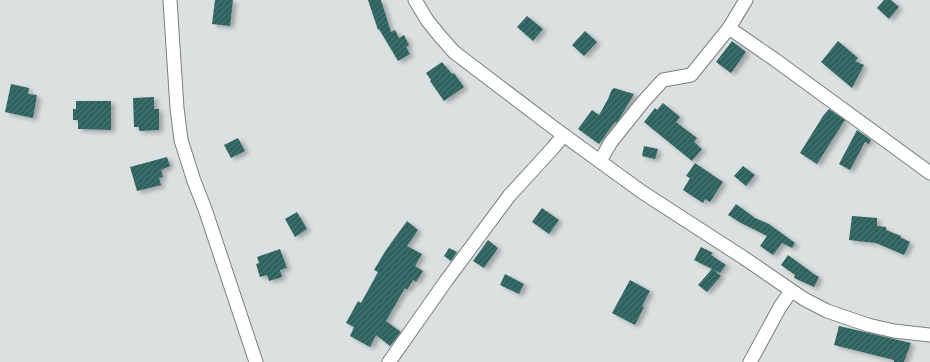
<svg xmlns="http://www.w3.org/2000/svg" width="930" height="362" font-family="'Open Sans',sans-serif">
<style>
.building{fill:url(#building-hatch);filter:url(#shadow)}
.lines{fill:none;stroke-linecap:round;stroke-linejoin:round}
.minor-casing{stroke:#7b7f80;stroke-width:15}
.minor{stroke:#fff;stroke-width:13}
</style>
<defs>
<pattern id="building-hatch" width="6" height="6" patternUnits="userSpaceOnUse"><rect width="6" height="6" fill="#2e635f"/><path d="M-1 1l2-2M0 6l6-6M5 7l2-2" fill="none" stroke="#507875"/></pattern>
<filter id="shadow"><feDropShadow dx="4" dy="2.5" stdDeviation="2" flood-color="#0004"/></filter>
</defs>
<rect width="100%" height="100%" fill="#dbe0e1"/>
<g class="building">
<polygon points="215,0 233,0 230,26 212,24"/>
<polygon points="368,0 381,0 391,32 395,30 399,38 404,35 409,45 406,47 410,54 398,61 379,29 378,30"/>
<polygon points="884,0 891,0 899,7 889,19 877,8"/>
<polygon points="527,16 543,29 533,41 517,27"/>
<polygon points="585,31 597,42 584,56 572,45"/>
<polygon points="732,41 746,52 731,73 716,62"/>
<polygon points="838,41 858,58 855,61 864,65 852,88 821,62"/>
<polygon points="442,62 452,74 454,73 464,87 444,101 430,81 431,80 426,73"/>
<polygon points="11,84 29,88 28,94 37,95 33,118 5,112"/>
<polygon points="614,88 634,94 618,121 616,123 615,122 599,144 578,129 592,110 599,115 608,99 612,89 613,89"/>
<polygon points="154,97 154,109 159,109 159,130 139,131 139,127 134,127 133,98"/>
<polygon points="76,101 111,101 111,130 78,129 78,120 73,120 73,109 76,109"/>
<polygon points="663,103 680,117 676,122 697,138 694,142 702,149 692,161 644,122 655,108 657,110"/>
<polygon points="829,109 845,120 817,164 800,153 823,116"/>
<polygon points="857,130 871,140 869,144 865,142 850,170 839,164"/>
<polygon points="238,138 245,151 231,158 224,145"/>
<polygon points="644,146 658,149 655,159 642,156"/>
<polygon points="167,157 170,166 161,170 163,177 159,178 161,185 137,191 130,167"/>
<polygon points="695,163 723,182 710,202 705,199 703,203 683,190 690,178 686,176"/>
<polygon points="743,166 755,175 746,186 734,176"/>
<polygon points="736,204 755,218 769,224 795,243 792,248 782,243 773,255 760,246 767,236 741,223 728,215"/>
<polygon points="542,208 559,220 549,234 532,222"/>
<polygon points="297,212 307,229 295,237 285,219"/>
<polygon points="852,216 877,218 877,226 886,227 886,230 901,236 900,237 910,242 904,255 876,243 849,240"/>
<polygon points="407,221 418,230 407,246 422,254 415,266 423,271 416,282 413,280 407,290 405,288 386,321 401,332 390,346 376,335 370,347 350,336 354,327 346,323 358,301 361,303 378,272 374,270 386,250"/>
<polygon points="488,240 498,248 484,268 473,261"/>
<polygon points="701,247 713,253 711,255 726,265 720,273 714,270 721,276 707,292 698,285 712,269 694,260"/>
<polygon points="449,248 457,252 451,261 444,256"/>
<polygon points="280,249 287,268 280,270 282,277 269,281 267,275 260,277 256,264 259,263 257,257"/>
<polygon points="788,255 814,274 819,277 814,287 794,278 795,275 781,265"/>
<polygon points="505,274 524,284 519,294 500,285"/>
<polygon points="630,280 650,291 642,306 644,307 635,325 612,313"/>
<polygon points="839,326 911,343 904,362 894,362 894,360 834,345"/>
</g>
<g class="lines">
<g class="minor-casing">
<g id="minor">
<polyline points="170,0 177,108 181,140 194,181 205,209 256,362"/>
<polyline points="415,0 427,20 439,35 454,52 554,128 642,192 744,258 804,299 827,311 868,325 894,331 930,335"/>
<polyline points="729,28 774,59 930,173"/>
<polyline points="600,161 611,142 643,102 663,80 691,75 729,28 746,0"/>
<polyline points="389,362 446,281 509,196 552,149 564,135"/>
<polyline points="750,362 780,307 791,291"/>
</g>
</g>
<use href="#minor" class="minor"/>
</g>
</svg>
